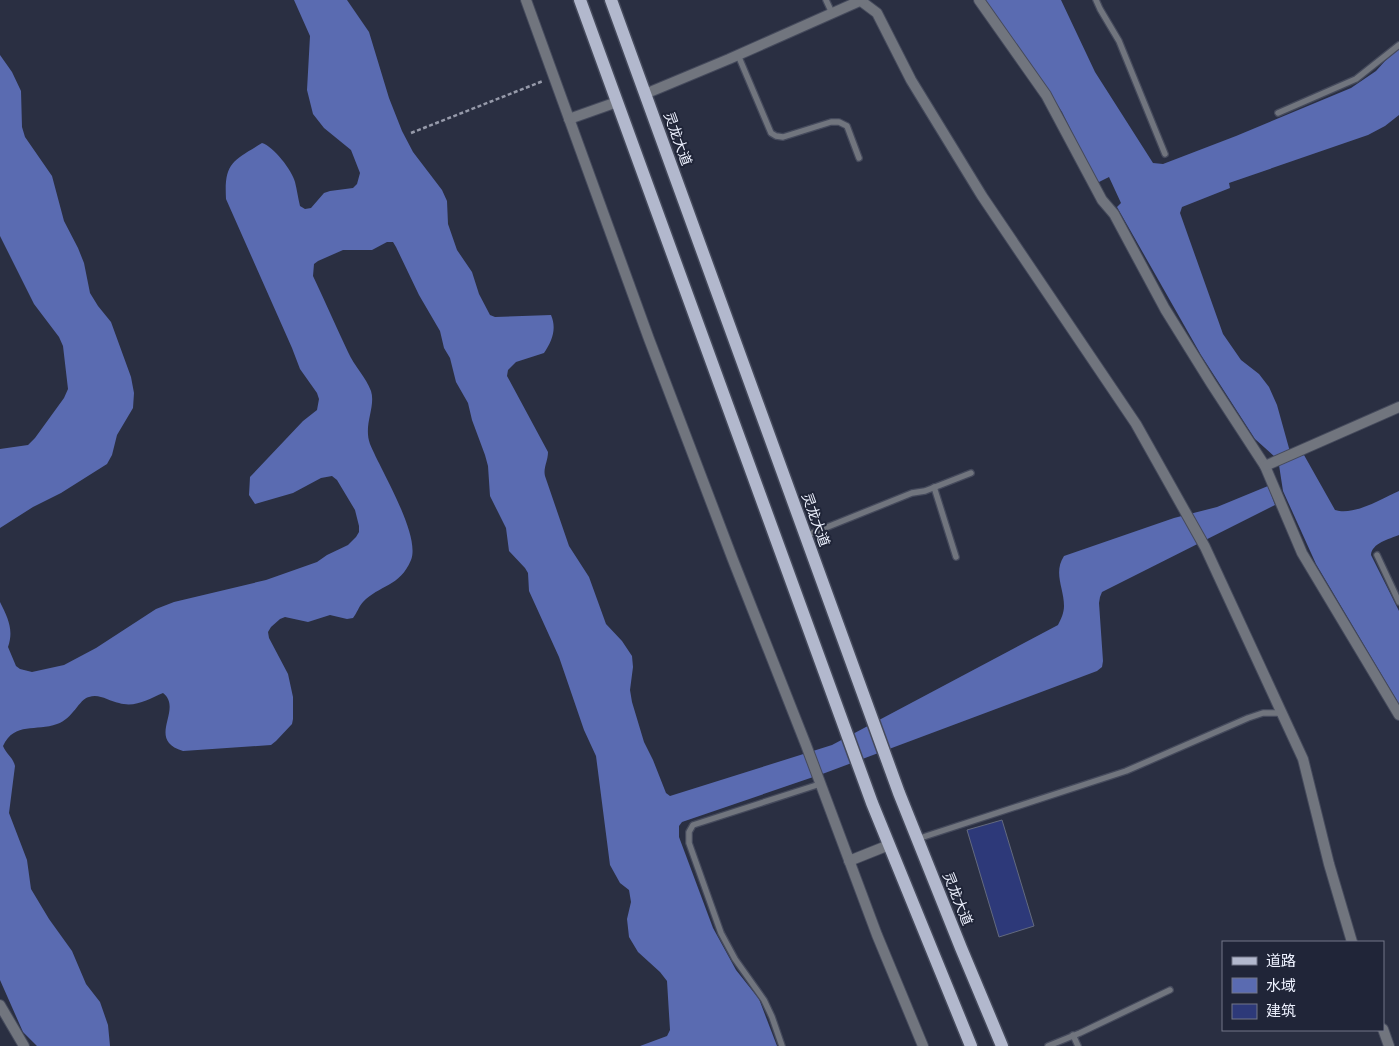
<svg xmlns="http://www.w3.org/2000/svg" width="1399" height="1046" font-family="'Source Sans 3','Noto Sans SC',sans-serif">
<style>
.water{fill:#5a6bb1}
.building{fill:#2d3979;stroke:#636a7f}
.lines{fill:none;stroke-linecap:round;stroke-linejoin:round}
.service-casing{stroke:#454a5c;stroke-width:8}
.minor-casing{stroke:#454a5c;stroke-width:12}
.primary-casing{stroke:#454a5c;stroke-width:15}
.path{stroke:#969aaa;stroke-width:2.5;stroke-dasharray:4 2.5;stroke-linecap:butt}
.service{stroke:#71757e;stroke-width:5.5}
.minor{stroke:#71757e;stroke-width:10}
.primary{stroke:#b2b8cd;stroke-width:12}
.labels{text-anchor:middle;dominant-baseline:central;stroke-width:4;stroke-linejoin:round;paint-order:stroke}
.street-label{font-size:14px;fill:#eef2ff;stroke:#202538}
</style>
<rect width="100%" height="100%" fill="#2a2f42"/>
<g class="water">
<path d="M294 0H347L369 32 389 98 402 131 413 152 442 190 447 201 448 224 457 250 472 272 479 294 490 315 495 317 551 315C557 329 552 341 544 353L516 362 508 370 507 376 548 452C548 461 543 468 545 476L569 546 589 577 606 624 622 641 632 656 633 667 630 690 632 702 644 742 653 760 666 793 670 796 832 745 1058 625C1061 619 1064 613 1064 606 1064 588 1053 573 1064 556L1174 518 1217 507 1268 486 1275 505 1102 592 1100 597 1099 603 1103 661 1102 667 1097 671 825 773 682 822 679 826V837L713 928 736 970 759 999 777 1046H640L667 1036 670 1030 667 981 660 972 638 952 629 937 627 919 631 902 629 890 620 883 610 865 596 756 584 730 559 657 529 591 528 573 525 568 509 551 506 528 490 496 488 466 485 455 472 420 468 403 456 382 450 358 444 348 440 331 419 295 396 247 393 242H387L372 250H343L318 261 314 264 313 276C325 301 336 327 348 352 354 366 366 377 371 391 376 407 363 425 370 444 380 469 421 535 411 560 400 587 379 585 363 602 359 606 357 613 353 618L347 619 330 615 308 622 285 617 280 619 271 627 268 632 269 638 288 674 293 697V719L292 724 276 741 271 745 183 751C145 740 184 709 163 693 149 699 135 708 119 703 109 701 99 693 89 697 79 699 73 719 57 724 36 732 15 721 3 746 6 754 13 757 15 766L9 813 27 860 31 889 49 919 72 951 86 984 100 1002 108 1025 110 1046H37L23 1032 0 980V602C8 618 14 630 8 647L16 666 20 669 32 672 64 665 96 648 156 609 174 602 266 580 317 562 327 555 348 545 356 537 359 532V526L355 510 337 480 332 476 321 478 293 493 255 504 249 495 250 477 303 421 317 410 319 399 317 393 300 369 292 348 226 199C224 162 233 161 262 143 273 146 292 170 295 182 297 190 298 198 300 206L305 209 311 208 324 193 330 191 353 188 357 184 360 173 351 150 324 128 313 114 307 90 310 36Z"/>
<path d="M985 0H1061L1095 72 1153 163 1163 164 1236 136 1351 88 1376 71 1385 61 1399 49V115L1385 126 1368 135 1229 183 1230 188 1182 207 1180 213 1223 334 1241 360 1259 374 1269 387 1277 405 1292 459 1304 455 1335 510C1354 516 1381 499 1399 491V535C1389 539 1372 543 1371 555L1399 611V704L1316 564 1283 491 1279 465 1275 457 1255 439 1201 355 1117 207 1121 203 1109 177 1097 183 1062 112 1028 61Z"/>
<polygon points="0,55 12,72 21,91 22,127 25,137 52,176 64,221 78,248 84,263 90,293 98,306 111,322 131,377 134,393 133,408 117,435 112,455 107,464 61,493 33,507 0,528 0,449 28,445 35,438 64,398 68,389 63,346 59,337 34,304 0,236"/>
</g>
<polygon class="building" points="1002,820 1034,926 999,937 967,830"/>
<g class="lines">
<g class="service-casing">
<g id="service">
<polyline points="826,0 832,13"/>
<polyline points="1096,0 1100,9 1119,41 1165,154"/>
<polyline points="738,55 771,133 776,136 783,137 831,122 839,122 847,126 859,158"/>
<polyline points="1278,113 1356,79 1399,45"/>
<polyline points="934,487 956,557"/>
<polyline points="805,536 912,493 925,491 971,473"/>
<polyline points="1377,555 1399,602"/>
<polyline points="917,839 1126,771 1248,718 1263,713 1282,713"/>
<polyline points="1073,1035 1078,1046"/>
<polyline points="782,1046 772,1017 764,1000 735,959 721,933 689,843 689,832 693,825 820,784"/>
<polyline points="1048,1046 1080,1033 1170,990"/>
</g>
</g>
<g class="minor-casing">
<g id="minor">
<polyline points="526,0 649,339 733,560 806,745 877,935 923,1046"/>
<polyline points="979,0 1046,95 1102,200 1114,214 1165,309 1211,383 1265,466 1302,553 1399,715"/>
<polyline points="861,1 877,13 911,80 982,196 1136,424 1205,547 1303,759 1329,864 1352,942"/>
<polyline points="645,94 729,59 862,0"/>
<polyline points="569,119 617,102"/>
<polyline points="1265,466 1399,407"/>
<polyline points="849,861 889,845"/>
<polyline points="0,1005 24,1046"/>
<polyline points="1383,1029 1389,1046"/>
</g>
</g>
<g class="primary-casing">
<g id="primary">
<polyline points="580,0 872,803 971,1046"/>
<polyline points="611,0 899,793 961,948 1002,1046"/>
</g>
</g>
<polyline class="path" points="411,133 543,81"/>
<use href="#service" class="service"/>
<use href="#minor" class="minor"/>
<use href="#primary" class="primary"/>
</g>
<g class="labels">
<g class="street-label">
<text transform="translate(677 139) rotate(70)">灵龙大道</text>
<text transform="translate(815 520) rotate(70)">灵龙大道</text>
<text transform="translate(957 899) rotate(68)">灵龙大道</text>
</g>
</g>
<rect x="1222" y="941" width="162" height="90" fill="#202538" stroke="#727788"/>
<rect x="1232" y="957" width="25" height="8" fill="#b2b8cd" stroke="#727788"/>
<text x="1266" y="966" font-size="15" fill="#eef2ff">道路</text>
<rect x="1232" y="978" width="25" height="15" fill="#5a6bb1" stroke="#727788"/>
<text x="1266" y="991" font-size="15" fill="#eef2ff">水域</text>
<rect x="1232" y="1004" width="25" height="15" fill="#2d3979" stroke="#727788"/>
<text x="1266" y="1016" font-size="15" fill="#eef2ff">建筑</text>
</svg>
